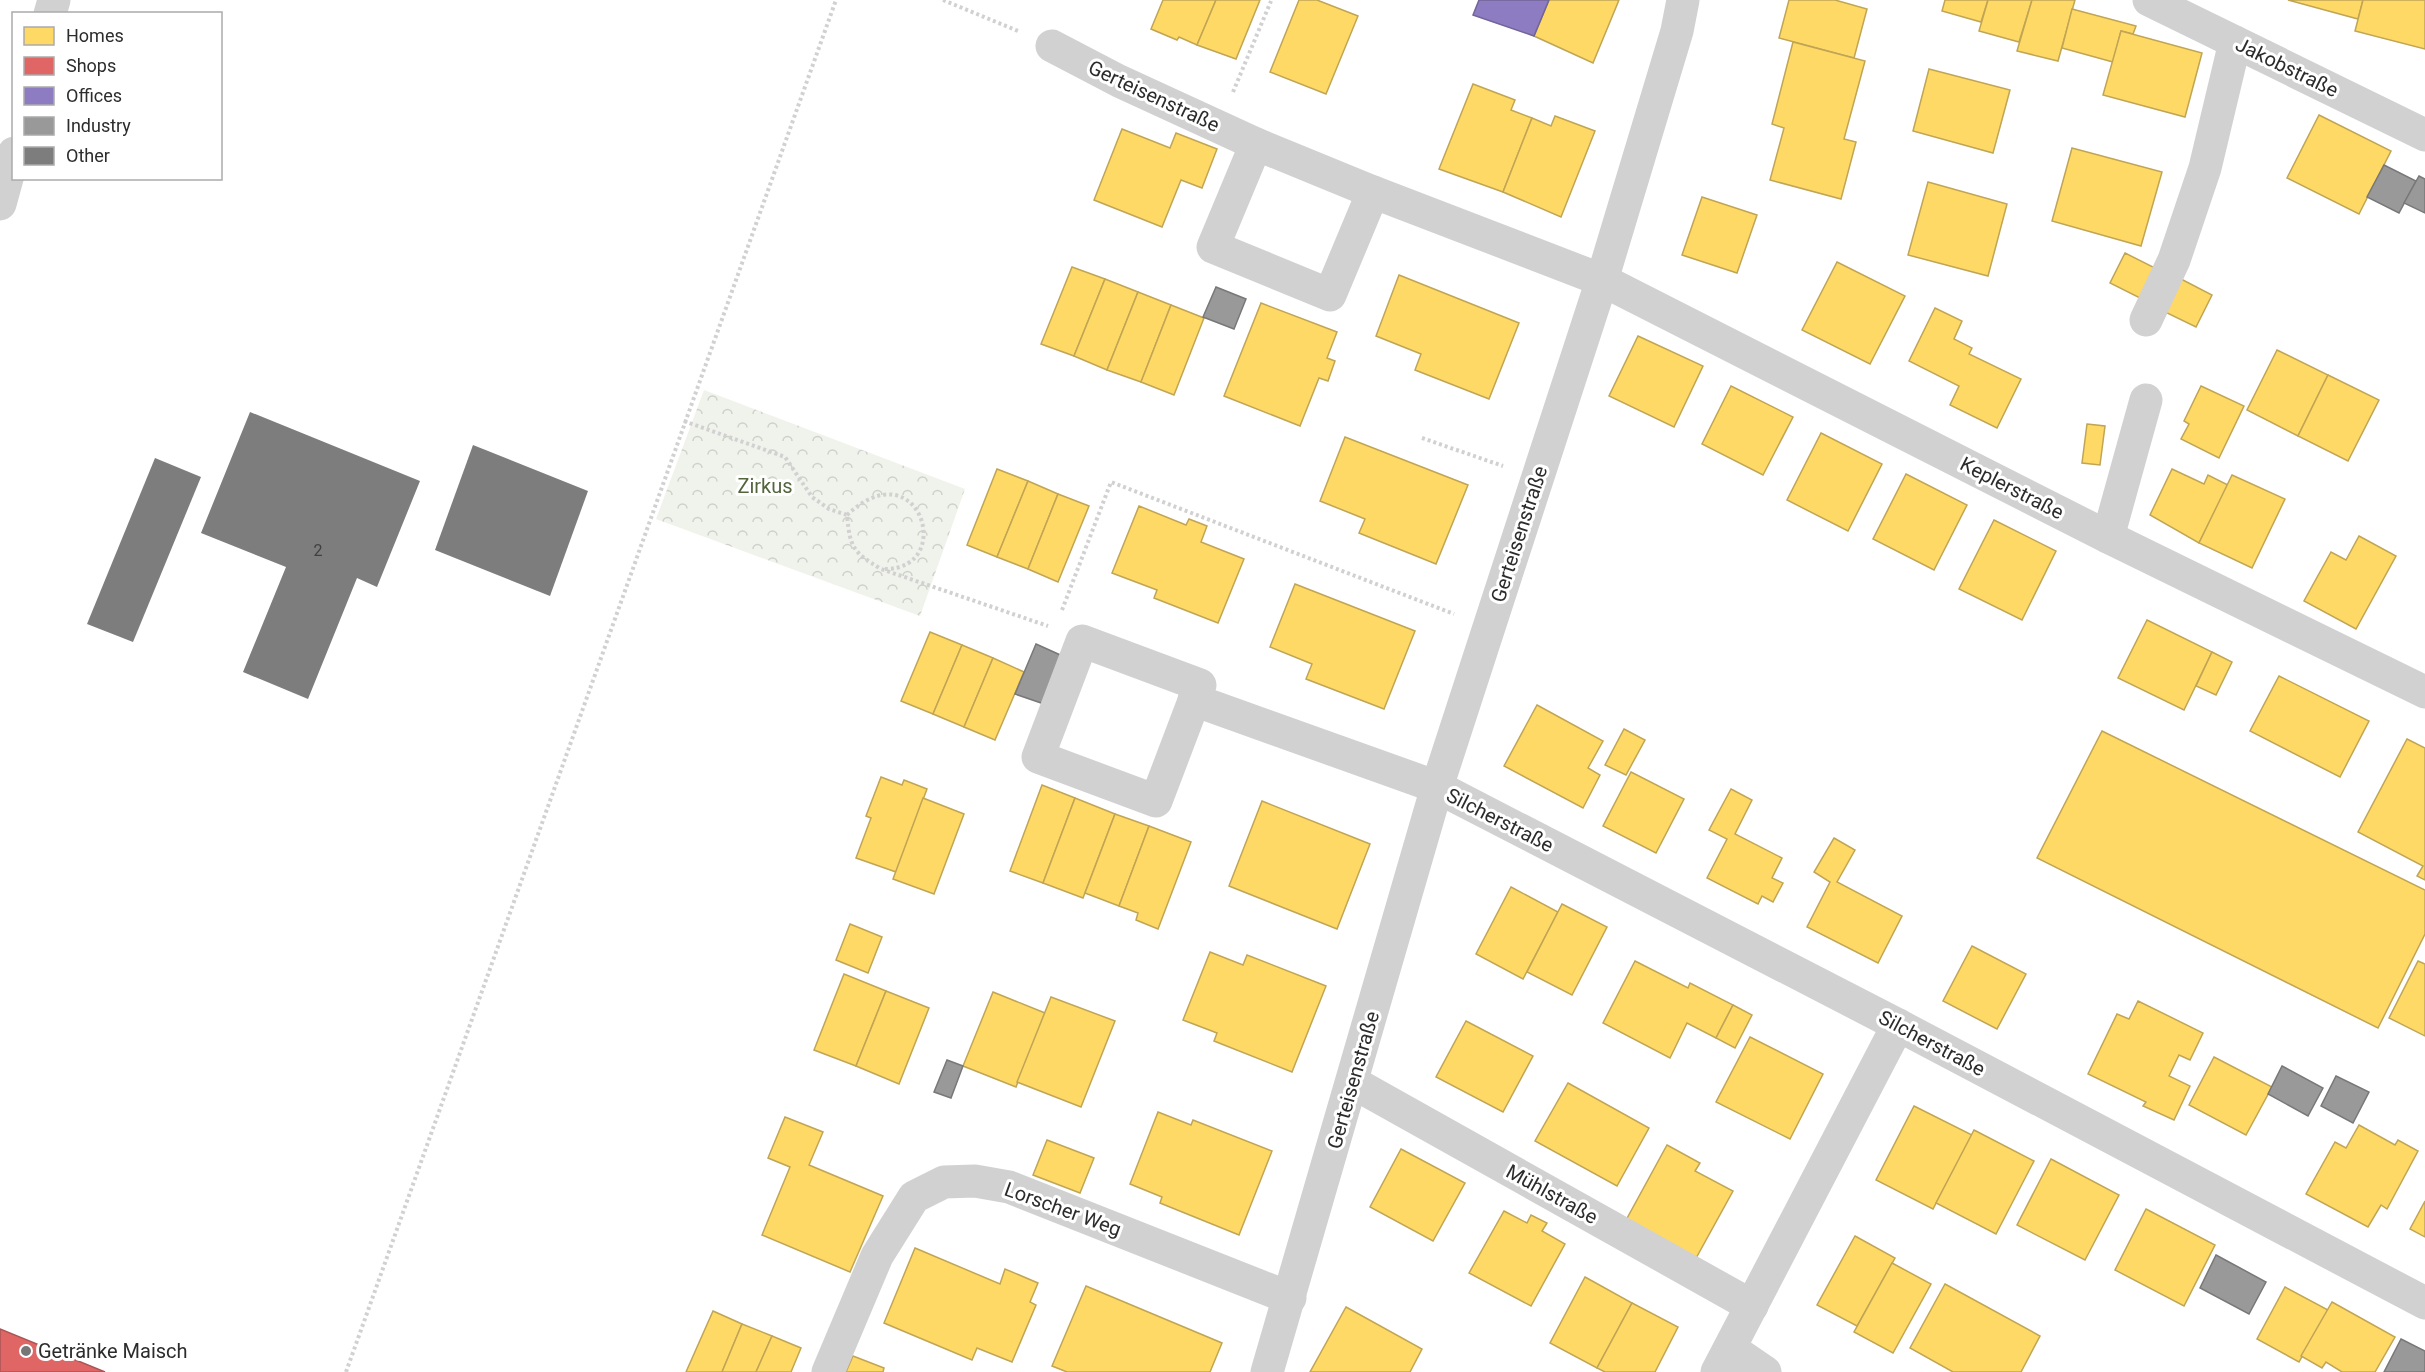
<svg xmlns="http://www.w3.org/2000/svg" width="2425" height="1372" font-family="Roboto,sans-serif">
<style>
.forest{fill:url(#forest-crowns)}
.homes{fill:#ffd966;stroke:#c0a555;stroke-width:1.5}
.shops{fill:#e06666;stroke:#a55;stroke-width:1.5}
.offices{fill:#8e7cc3;stroke:#716496;stroke-width:1.5}
.industry{fill:#999;stroke:#787878;stroke-width:1.5}
.building{fill:#7d7d7d}
.lines{fill:none;stroke-linecap:round;stroke-linejoin:round}
.path{stroke:#d1d1d1;stroke-width:4;stroke-dasharray:3 3;stroke-linecap:butt}
.minor{stroke:#d1d1d1;stroke-width:33}
.poi-dot{fill:#767676;stroke:#fff;stroke-width:2}
.labels{text-anchor:middle;dominant-baseline:central;stroke-width:6;stroke-linejoin:round;paint-order:stroke}
.number-label{font-size:16px;fill:#404040}
.street-label{font-size:20px;fill:#2c2c2c;stroke:#fff}
.park-label{font-size:20px;fill:#53653d;stroke:#fff}
.poi-label{font-size:20px;fill:#2c2c2c;stroke:#fff;text-anchor:start}
</style>
<defs>
<pattern id="forest-crowns" width="20" height="18" patternUnits="userSpaceOnUse" patternTransform="scale(1.5)"><rect width="20" height="18" fill="#f0f3eb"/><path d="M2 6a3 3 0 1 1 6 0M12 15a3 3 0 1 1 6 0" fill="none" stroke="#ced0ca"/></pattern>
</defs>
<rect width="100%" height="100%" fill="#fff"/>
<polygon class="forest" points="704,390 965,489 920,616 656,519"/>
<g class="homes">
<polygon points="1163,0 1216,0 1197,45 1179,37 1177,40 1151,29"/>
<polygon points="1216,0 1260,0 1236,59 1197,45"/>
<polygon points="1299,0 1317,0 1358,16 1326,94 1270,72"/>
<polygon points="1549,0 1619,0 1593,63 1534,36"/>
<polygon points="1789,0 1835,0 1867,9 1854,58 1779,38"/>
<polygon points="1945,0 1988,0 1981,22 1942,11"/>
<polygon points="1988,0 2032,0 2019,42 1979,31"/>
<polygon points="2032,0 2075,0 2058,61 2017,51"/>
<polygon points="2288,0 2363,0 2358,19"/>
<polygon points="2363,0 2425,0 2425,49 2355,31"/>
<polygon points="2072,9 2136,26 2133,34 2121,31 2113,62 2062,48"/>
<polygon points="2121,31 2202,53 2185,117 2103,95"/>
<polygon points="1793,42 1865,61 1844,139 1856,142 1841,199 1770,180 1784,128 1772,124"/>
<polygon points="1929,69 2010,90 1993,153 1913,131"/>
<polygon points="1473,84 1515,100 1511,110 1532,118 1503,192 1439,169"/>
<polygon points="2319,115 2391,151 2359,214 2287,178"/>
<polygon points="1555,116 1595,131 1561,217 1503,192 1532,118 1551,126"/>
<polygon points="1122,129 1170,148 1176,133 1217,149 1202,188 1181,180 1162,227 1094,200"/>
<polygon points="2072,148 2162,172 2141,246 2052,221"/>
<polygon points="1928,182 2007,204 1988,276 1908,255"/>
<polygon points="1702,197 1757,215 1737,273 1682,255"/>
<polygon points="2125,253 2157,269 2142,299 2110,283"/>
<polygon points="1837,262 1905,296 1870,364 1802,330"/>
<polygon points="1072,267 1105,279 1074,356 1041,344"/>
<polygon points="1399,275 1519,323 1489,399 1415,370 1421,354 1376,336"/>
<polygon points="1105,279 1138,292 1107,370 1074,356"/>
<polygon points="2181,279 2212,295 2196,327 2165,312"/>
<polygon points="1138,292 1171,305 1141,382 1107,370"/>
<polygon points="1261,303 1337,332 1327,358 1335,361 1328,381 1319,378 1300,426 1224,396"/>
<polygon points="1171,305 1204,318 1174,395 1141,382"/>
<polygon points="1935,308 1962,321 1954,339 1972,348 1969,354 2021,379 1997,428 1950,405 1959,386 1909,361"/>
<polygon points="1638,336 1703,366 1674,427 1609,396"/>
<polygon points="2277,350 2328,375 2298,436 2247,410"/>
<polygon points="2328,375 2379,400 2348,461 2298,436"/>
<polygon points="1731,386 1793,417 1763,475 1702,444"/>
<polygon points="2201,386 2244,406 2219,458 2181,439 2189,424 2184,421"/>
<polygon points="2087,424 2105,426 2100,465 2082,463"/>
<polygon points="1821,433 1882,464 1848,531 1787,500"/>
<polygon points="1345,437 1468,485 1436,564 1359,533 1365,519 1320,501"/>
<polygon points="997,469 1028,481 997,557 967,545"/>
<polygon points="2172,469 2204,484 2208,475 2228,485 2199,543 2150,515"/>
<polygon points="1906,474 1967,505 1934,570 1873,539"/>
<polygon points="2232,475 2285,499 2252,568 2199,543"/>
<polygon points="1028,481 1058,494 1028,569 997,557"/>
<polygon points="1058,494 1089,506 1058,582 1028,569"/>
<polygon points="1139,506 1186,525 1189,519 1207,526 1201,542 1244,559 1218,623 1154,598 1157,590 1112,573"/>
<polygon points="1994,520 2056,551 2022,620 1959,589"/>
<polygon points="2359,536 2396,556 2356,629 2304,601 2331,552 2346,560"/>
<polygon points="1295,584 1415,631 1384,709 1306,679 1312,664 1270,647"/>
<polygon points="2147,620 2212,652 2184,710 2118,678"/>
<polygon points="930,632 962,645 933,714 901,701"/>
<polygon points="962,645 993,658 964,727 933,714"/>
<polygon points="2212,652 2232,662 2216,695 2196,686"/>
<polygon points="993,658 1024,672 995,740 964,727"/>
<polygon points="2279,676 2369,721 2340,777 2250,731"/>
<polygon points="1537,705 1603,741 1588,768 1600,775 1583,808 1504,766"/>
<polygon points="1624,729 1645,740 1626,775 1605,765"/>
<polygon points="2102,731 2425,890 2425,934 2378,1028 2037,858"/>
<polygon points="2407,739 2425,748 2425,880 2417,876 2423,866 2358,832"/>
<polygon points="1631,772 1684,799 1656,853 1603,826"/>
<polygon points="881,777 902,785 904,780 927,789 896,872 856,858 871,818 866,816"/>
<polygon points="1042,785 1075,798 1043,883 1010,871"/>
<polygon points="1731,789 1752,800 1735,834 1782,858 1772,878 1783,883 1773,902 1762,896 1758,904 1707,878 1727,839 1709,830"/>
<polygon points="923,798 964,814 934,894 893,879"/>
<polygon points="1075,798 1115,814 1083,898 1043,883"/>
<polygon points="1262,801 1370,844 1337,929 1229,886"/>
<polygon points="1115,814 1149,826 1119,906 1085,893"/>
<polygon points="1149,826 1191,842 1158,929 1136,920 1138,913 1119,906"/>
<polygon points="1834,838 1855,850 1837,882 1902,916 1878,963 1807,927 1830,882 1814,872"/>
<polygon points="1511,887 1558,912 1523,979 1476,954"/>
<polygon points="1562,904 1607,927 1572,995 1527,972"/>
<polygon points="850,924 882,937 868,973 836,960"/>
<polygon points="1972,946 2026,974 1997,1029 1943,1001"/>
<polygon points="1210,952 1243,965 1247,955 1326,986 1292,1072 1214,1041 1217,1033 1183,1020"/>
<polygon points="1635,961 1688,988 1690,983 1733,1005 1716,1038 1687,1023 1670,1058 1603,1023"/>
<polygon points="2418,961 2425,964 2425,1036 2389,1018"/>
<polygon points="844,974 886,991 856,1066 814,1050"/>
<polygon points="886,991 929,1008 899,1084 856,1066"/>
<polygon points="993,992 1045,1013 1016,1087 963,1066"/>
<polygon points="1051,997 1115,1021 1081,1107 1017,1082"/>
<polygon points="2138,1001 2203,1033 2190,1060 2179,1055 2169,1076 2190,1086 2174,1120 2143,1106 2146,1102 2088,1074 2117,1014 2129,1019"/>
<polygon points="1733,1005 1752,1015 1735,1048 1716,1038"/>
<polygon points="1466,1021 1533,1056 1503,1112 1436,1077"/>
<polygon points="1750,1037 1823,1074 1790,1139 1716,1102"/>
<polygon points="2214,1057 2272,1087 2246,1135 2189,1105"/>
<polygon points="1568,1083 1649,1128 1617,1186 1535,1141"/>
<polygon points="1914,1106 1972,1135 1933,1209 1876,1180"/>
<polygon points="1158,1112 1191,1125 1193,1120 1272,1151 1239,1235 1160,1203 1162,1197 1130,1184"/>
<polygon points="785,1117 823,1132 809,1165 883,1196 850,1272 762,1235 790,1167 768,1158"/>
<polygon points="2359,1125 2395,1145 2398,1140 2418,1151 2387,1209 2381,1205 2368,1227 2306,1194 2335,1142 2346,1148"/>
<polygon points="1974,1130 2034,1161 1996,1234 1936,1203"/>
<polygon points="1047,1140 1094,1158 1080,1193 1033,1175"/>
<polygon points="1667,1145 1700,1163 1695,1171 1733,1191 1695,1260 1625,1222"/>
<polygon points="1401,1149 1465,1183 1433,1241 1370,1207"/>
<polygon points="2051,1159 2119,1195 2085,1260 2017,1225"/>
<polygon points="2425,1201 2425,1237 2410,1229"/>
<polygon points="2146,1209 2215,1245 2184,1306 2115,1270"/>
<polygon points="1504,1211 1527,1223 1531,1215 1547,1223 1542,1231 1565,1244 1531,1306 1469,1273"/>
<polygon points="1855,1236 1895,1258 1857,1326 1817,1305"/>
<polygon points="915,1248 1000,1284 1005,1269 1038,1283 1030,1302 1036,1305 1012,1362 977,1348 972,1360 884,1323"/>
<polygon points="1892,1263 1931,1284 1893,1353 1854,1332"/>
<polygon points="1585,1277 1632,1303 1597,1368 1550,1343"/>
<polygon points="1945,1284 2040,1336 2021,1372 1953,1372 1910,1348"/>
<polygon points="1086,1286 1222,1343 1210,1372 1067,1372 1052,1366"/>
<polygon points="2285,1287 2328,1310 2299,1362 2257,1339"/>
<polygon points="2332,1302 2395,1337 2375,1372 2342,1372 2326,1362 2322,1368 2301,1356"/>
<polygon points="1632,1303 1678,1327 1655,1372 1605,1372 1597,1368"/>
<polygon points="1346,1307 1422,1349 1410,1372 1310,1372"/>
<polygon points="713,1311 742,1324 722,1372 686,1372"/>
<polygon points="742,1324 772,1336 756,1372 722,1372"/>
<polygon points="772,1336 801,1348 791,1372 756,1372"/>
<polygon points="853,1356 884,1368 883,1372 846,1372"/>
</g>
<polygon class="shops" points="0,1329 105,1372 0,1372"/>
<polygon class="offices" points="1479,0 1549,0 1534,36 1473,15"/>
<g class="industry">
<polygon points="2384,165 2416,181 2399,213 2367,197"/>
<polygon points="2419,176 2425,179 2425,213 2404,203"/>
<polygon points="1216,287 1246,299 1234,329 1203,317"/>
<polygon points="1036,644 1067,658 1047,705 1015,694"/>
<polygon points="947,1060 963,1066 951,1098 934,1092"/>
<polygon points="2282,1066 2323,1088 2308,1116 2268,1094"/>
<polygon points="2336,1076 2369,1092 2353,1123 2321,1106"/>
<polygon points="2216,1255 2266,1282 2249,1314 2200,1288"/>
<polygon points="2401,1339 2425,1351 2425,1372 2384,1372"/>
</g>
<g class="building">
<polygon points="250,412 420,481 377,587 357,578 308,699 243,672 286,567 201,533"/>
<polygon points="473,445 588,491 550,596 435,550"/>
<polygon points="155,458 201,477 133,642 87,624"/>
</g>
<g class="lines">
<g class="path">
<polyline points="943,0 1018,31"/>
<polyline points="1233,92 1271,1"/>
<path d="M684 421 785 457 812 497 829 509 847 515C850 548 853 552 881 569L1048 626"/>
<polyline points="1422,438 1503,466"/>
<path d="M847 515C919 447 957 569 885 569"/>
<polyline points="1062,610 1111,482 1454,614"/>
<polyline points="346,1372 836,0"/>
</g>
<g class="minor">
<polyline points="2149,0 2425,135"/>
<polyline points="50,14 54,0"/>
<polyline points="1052,46 1119,81 1256,144 1373,192 1602,280 2108,537 2425,692"/>
<polyline points="1256,144 1213,247 1330,295 1373,192"/>
<polyline points="0,204 14,153"/>
<polyline points="2146,320 2174,260 2205,168 2235,42"/>
<polyline points="2108,537 2146,400"/>
<polygon points="1082,641 1200,685 1156,801 1038,757"/>
<polyline points="1194,700 1437,787 1898,1025 2425,1303"/>
<polyline points="1352,1082 1752,1306"/>
<polyline points="1730,1348 1765,1372"/>
<polyline points="828,1372 877,1256 914,1197 944,1182 975,1181 1009,1187 1290,1298"/>
<polyline points="1267,1372 1437,787 1602,280 1677,31 1683,0"/>
<polyline points="1717,1372 1898,1025"/>
</g>
</g>
<circle class="poi-dot" cx="26" cy="1351" r="6"/>
<g class="labels">
<g class="number-label">
<text x="318" y="550">2</text>
</g>
<g class="street-label">
<text transform="translate(2287 67) rotate(26)">Jakobstraße</text>
<text transform="translate(1154 96) rotate(25)">Gerteisenstraße</text>
<text transform="translate(2012 488) rotate(27)">Keplerstraße</text>
<text transform="translate(1519 534) rotate(-72)">Gerteisenstraße</text>
<text transform="translate(1500 820) rotate(27)">Silcherstraße</text>
<text transform="translate(1932 1043) rotate(28)">Silcherstraße</text>
<text transform="translate(1353 1080) rotate(-74)">Gerteisenstraße</text>
<text transform="translate(1552 1194) rotate(29)">Mühlstraße</text>
<text transform="translate(1063 1209) rotate(20)">Lorscher Weg</text>
</g>
<g class="park-label">
<text x="765" y="486">Zirkus</text>
</g>
<g class="poi-label">
<text x="38" y="1351">Getränke Maisch</text>
</g>
</g>
<rect x="12" y="12" width="210" height="168" fill="#ffffff" stroke="#ababab" stroke-width="1.5"/>
<rect x="24" y="27" width="30" height="18" fill="#ffd966" stroke="#ababab" stroke-width="1.5"/>
<text x="66" y="42" font-size="18" fill="#2c2c2c">Homes</text>
<rect x="24" y="57" width="30" height="18" fill="#e06666" stroke="#ababab" stroke-width="1.5"/>
<text x="66" y="72" font-size="18" fill="#2c2c2c">Shops</text>
<rect x="24" y="87" width="30" height="18" fill="#8e7cc3" stroke="#ababab" stroke-width="1.5"/>
<text x="66" y="102" font-size="18" fill="#2c2c2c">Offices</text>
<rect x="24" y="117" width="30" height="18" fill="#999999" stroke="#ababab" stroke-width="1.5"/>
<text x="66" y="132" font-size="18" fill="#2c2c2c">Industry</text>
<rect x="24" y="147" width="30" height="18" fill="#7d7d7d" stroke="#ababab" stroke-width="1.5"/>
<text x="66" y="162" font-size="18" fill="#2c2c2c">Other</text>
</svg>
